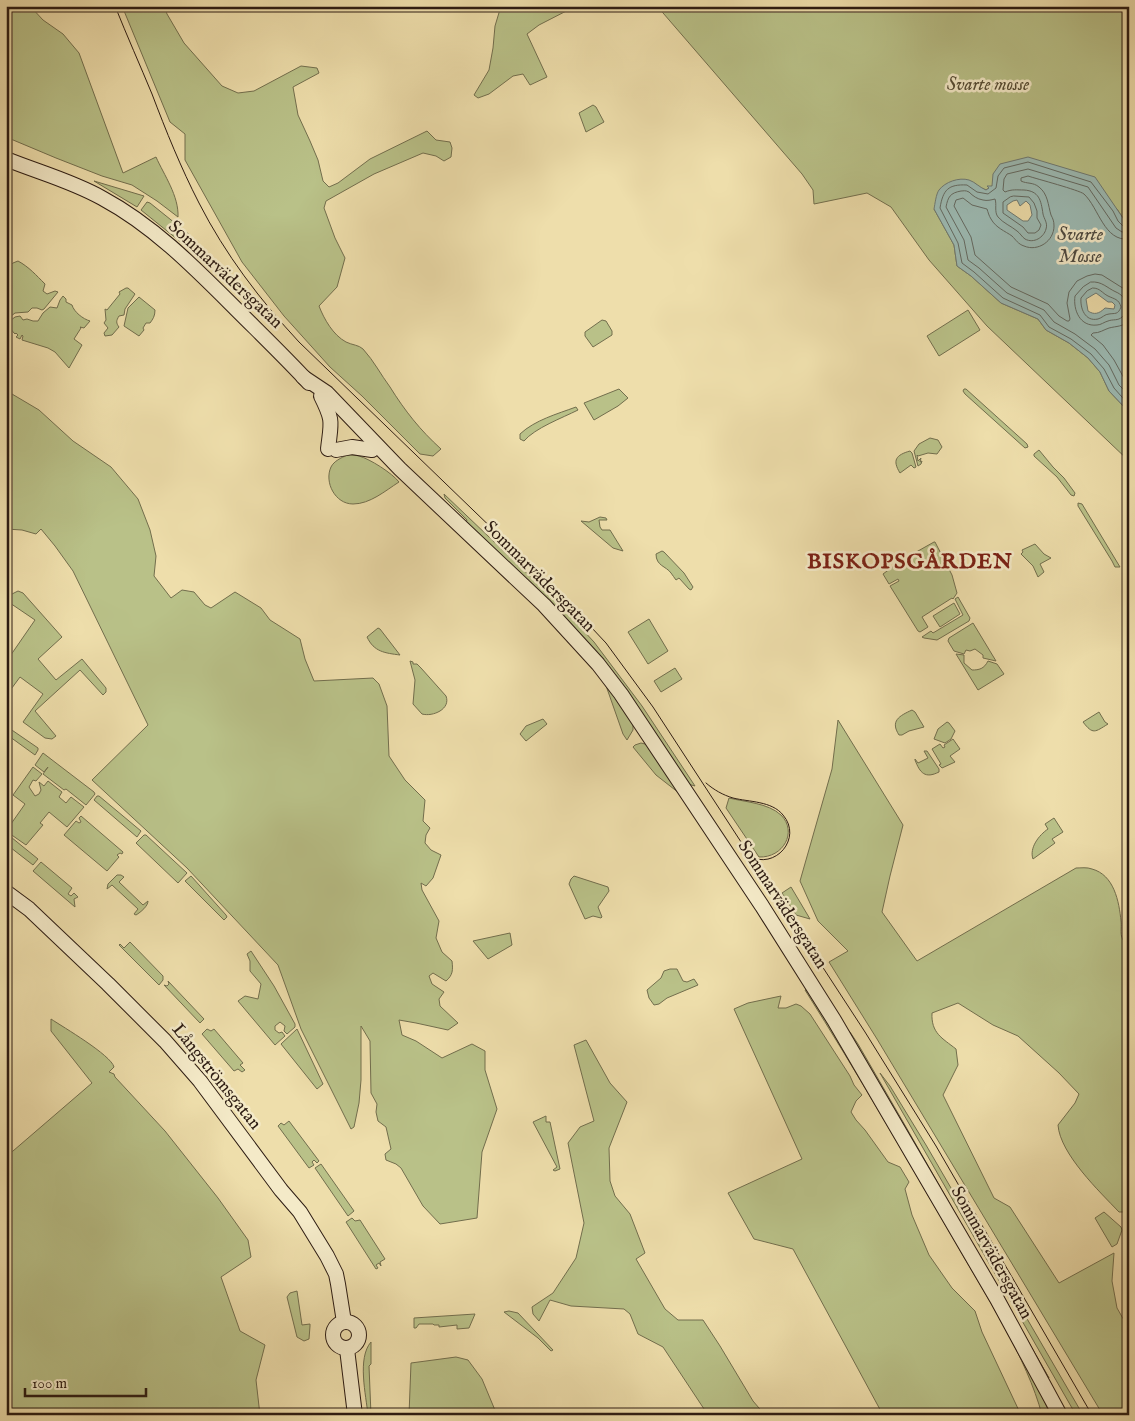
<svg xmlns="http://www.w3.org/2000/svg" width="1135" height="1421" font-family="'IM FELL English',serif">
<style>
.green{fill:#b9c188;stroke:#726e4d}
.water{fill:#9cbab3;stroke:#6f7a73;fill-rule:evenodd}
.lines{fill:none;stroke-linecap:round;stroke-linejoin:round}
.shore{stroke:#646a62;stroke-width:1}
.secondary-casing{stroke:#2c1b12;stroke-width:16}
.secondary{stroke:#f4eac8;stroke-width:14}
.tram{stroke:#2c1b12;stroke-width:1}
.labels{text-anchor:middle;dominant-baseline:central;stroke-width:5;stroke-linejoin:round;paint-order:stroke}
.park-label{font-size:18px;font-style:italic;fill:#564d35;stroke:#f4eac8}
.street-label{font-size:18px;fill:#2c1b12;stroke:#f4eac8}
.water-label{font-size:19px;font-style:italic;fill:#4e4b42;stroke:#f4eac8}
.district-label{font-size:22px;font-weight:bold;letter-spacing:1px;fill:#7a1f14;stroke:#f4eac8}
</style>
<rect width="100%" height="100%" fill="#eedeab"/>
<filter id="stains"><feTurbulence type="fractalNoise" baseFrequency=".004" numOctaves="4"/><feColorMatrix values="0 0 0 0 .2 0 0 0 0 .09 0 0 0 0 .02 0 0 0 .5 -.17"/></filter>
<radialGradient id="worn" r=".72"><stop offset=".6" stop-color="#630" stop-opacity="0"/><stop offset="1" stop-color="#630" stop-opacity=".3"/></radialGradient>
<g class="green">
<path d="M6 6H30L43 20 63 34 79 53 123 173 156 157C164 175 179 196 178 217L157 201 132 185 102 176 56 158 6 137Z"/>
<path d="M122 6H164L167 14 184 43 222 86 238 93 254 91 301 66 317 68 319 73 293 87 298 115 310 141 318 160 323 181 329 187 338 183 370 159 427 131 436 140 450 142 452 148 451 157 444 161 436 156 423 153 374 174 326 201 324 208 335 238 345 258 337 287 319 306C324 319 333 335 346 342 352 345 359 345 363 349 374 361 381 375 390 387 405 411 420 430 441 449L433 456 420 454 362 396 330 367 284 316 242 262 185 160V134L170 122Z"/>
<polygon points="501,6 576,6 539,25 527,34 547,77 530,85 523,74 513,76 489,94 478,98 474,95 489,70 493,48 495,26"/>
<polygon points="657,6 1129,6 1129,219 1125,221 1117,209 992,186 986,190 979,187 975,183 934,209 954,245 957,266 971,276 1001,303 1038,319 1046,330 1069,343 1088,358 1100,372 1109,391 1129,412 1129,461 987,326 929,260 891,207 867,193 814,204 813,190 802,174"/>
<polygon points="593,105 596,107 604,122 586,132 579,113"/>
<polygon points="94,181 144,196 137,207"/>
<polygon points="147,202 150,203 191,236 197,247 196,251 193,252 141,210"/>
<path d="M18 261C29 267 36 275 45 284L43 291 47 294 55 291 58 292 44 309 42 310 37 308H32L28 312 15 313 6 320V270L13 263Z"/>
<path d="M126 288H128L135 294 125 309 124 315 119 316C116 321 116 323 119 327L112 335 105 336 104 333 108 328 104 323 106 320 105 309 107 310 120 294 119 292Z"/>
<path d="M63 296 66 299V302L72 305C74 312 83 319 90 321L84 328 80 327 81 328 74 339 82 345 69 368 55 352 48 348 22 340 23 336 22 335 20 339 16 337 18 335 16 333 15 334 6 324 15 317 20 316 23 320 27 319 33 321H38L43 313 50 307 57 308 60 300Z"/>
<path d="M139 297 155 310C155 316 153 319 150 323H146L143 328 144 330 139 336 124 326 128 308Z"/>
<polygon points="968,310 980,330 939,356 927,336"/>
<polygon points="602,320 606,321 612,331 612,335 593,347 585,336 585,332"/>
<polygon points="619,389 628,398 618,406 594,420 584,403"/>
<polygon points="964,389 966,389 1027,444 1028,447 1025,448 965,394 963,391"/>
<path d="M6 393 12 394 39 410 73 441 111 467 138 499 150 530 156 556 154 576 171 598 182 590 194 592 205 605 211 608 235 592 261 608 270 620 300 639 305 659 314 681 373 678 379 684 387 706 389 756 405 780 425 800 423 821 430 828 426 835 425 843 431 850 441 855 433 878 426 886 421 883 422 890 439 921 436 938 442 952 452 961C453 970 453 975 446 981L433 973 429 976 432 984 444 992 439 999 440 1006 458 1023 448 1030 416 1023 399 1020 402 1035 416 1041 442 1058 472 1044 485 1051V1070L497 1109 482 1152 477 1218 440 1224 423 1206 401 1168 396 1164 386 1160 385 1154 391 1149 386 1127 378 1121 376 1112 377 1104 371 1093 370 1041 361 1026V1080L359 1103 354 1127 351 1129 301 1029 278 965 187 868 92 780 148 725 73 571 55 546 41 529 36 534 22 530 6 529Z"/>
<path d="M576 407 578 410C562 418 535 428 524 441L520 439V434C535 420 557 414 576 407Z"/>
<polygon points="930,438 938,440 942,447 937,454 928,453 918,456 917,455 918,461 921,458 920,462 922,461 921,464 918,466 914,451 919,444"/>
<polygon points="1039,450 1053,467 1064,478 1075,493 1074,496 1071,495 1057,477 1034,456 1034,454"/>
<path d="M910 451 912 453 916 467 914 468 911 465 900 473C892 460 896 455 910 451Z"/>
<path d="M347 455C351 455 355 455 359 456 370 459 392 473 399 482 385 491 370 504 353 504 335 504 324 482 331 467 334 461 341 458 347 455Z"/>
<polygon points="444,494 556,601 594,642 642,706 695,786 688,784 645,720 466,523 467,520 445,498"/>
<polygon points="1078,503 1082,504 1120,567 1115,567 1112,561 1078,506"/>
<polygon points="600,517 606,518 607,520 599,520 600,527 602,530 610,530 623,551 613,548 581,521 589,522"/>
<polygon points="934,542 935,542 952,575 957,593 953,599 952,598 922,617 928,627 920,632 918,631 890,586 899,581 898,579 889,584 883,574 902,560"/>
<polygon points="1035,544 1044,554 1051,558 1040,564 1044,572 1038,577 1033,566 1021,554 1023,552 1022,550"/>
<path d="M662 551 664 552 684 573 693 587 691 590 689 589 679 578 676 580C674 578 673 575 671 573 666 566 656 566 656 554Z"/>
<polygon points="18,591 23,593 62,637 38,659 56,680 82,659 106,688 106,692 103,695 80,670 35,711 56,736 52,739 45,738 23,722 43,694 20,677 6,696 6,662 35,620 7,601 12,594"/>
<polygon points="958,597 970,618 969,621 937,640 924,638 922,637 931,631 933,633 963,615 955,599"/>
<polygon points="954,603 960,614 940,627 933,616"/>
<polygon points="649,619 668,651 648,664 628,632"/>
<polygon points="973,623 996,661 983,658 983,655 975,649 970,651 966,650 964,654 954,651 948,641 949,638"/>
<path d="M378 628 380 629 400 655C385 653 374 652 367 637Z"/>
<path d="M956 654 964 655V663L972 670C979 670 984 669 988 661L997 664 1004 674 978 690Z"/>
<path d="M410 661 413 662V664H417L421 668 446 696C451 709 433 717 422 714L413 704 415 680Z"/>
<polygon points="675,668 682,679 661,692 654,681"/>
<polygon points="604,680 633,723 633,730 627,740 623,734"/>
<path d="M912 710 915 712 924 727 909 731 902 735H899C890 721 899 716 912 710Z"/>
<path d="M1099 712 1105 722 1108 724C1095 732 1093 735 1083 722Z"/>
<polygon points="543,719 547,724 526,741 520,734 526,726"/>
<path d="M838 720 903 825 890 876 882 912 917 961 1076 868C1081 868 1087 867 1092 869 1114 875 1119 901 1121 921 1122 931 1118 939 1129 945V1207L1126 1212H1119C1100 1192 1060 1154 1058 1125L1075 1103 1079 1094 1059 1073 1018 1036 993 1025 958 1003 932 1013C931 1033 942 1038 956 1049L958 1065 943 1095 994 1198 1010 1207 1059 1283 1114 1253 1112 1281 1117 1308 1129 1329V1415H1103L877 1039 829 962 848 951 818 921 800 881 832 769Z"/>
<polygon points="947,722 949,723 955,731 951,739 945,743 934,739 938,729"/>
<polygon points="6,726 38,748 38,750 35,755 6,734"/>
<polygon points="953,739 960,749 950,756 955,762 942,768 939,765 941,764 932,749 940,744 943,748 945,747 944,745"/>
<polygon points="641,743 649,745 679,793 656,775 633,747 635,745"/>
<path d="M924 751H927L939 769V772C925 779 920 773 915 760V759L918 763 928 758Z"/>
<polygon points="43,753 94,792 95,794 86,805 66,789 64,790 43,774 48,767 44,772 35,765"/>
<polygon points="33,767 42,774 36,781 33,780 29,787 35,796 39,794 41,790 39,782 44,786 48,781 62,792 59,797 66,803 71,797 84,807 67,827 49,812 40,823 43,825 26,845 6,831 25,804 13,795"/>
<polygon points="97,796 99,796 141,831 137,837 94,800"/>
<path d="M729 798C745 802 768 803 781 815 798 832 783 858 759 857L726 808Z"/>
<polygon points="81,816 123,852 122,854 120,853 117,855 119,857 107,871 64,835 76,821 79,823 81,822 79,818"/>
<path d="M1054 818 1063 832 1052 839 1055 843 1033 859C1029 848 1039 835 1048 829L1045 824Z"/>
<polygon points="6,833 38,859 33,865 6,844"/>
<polygon points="144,835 146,835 187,873 178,883 136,843"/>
<polygon points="41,862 72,888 68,894 71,896 74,893 78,897 74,899 75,907 33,871"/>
<path d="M117 875H121L124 877 119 882 143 905 148 901C148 906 141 912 136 915L134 914 138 909 112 885 107 889 108 884Z"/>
<polygon points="191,876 226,915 227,917 224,920 185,881"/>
<polygon points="574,876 608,887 609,891 598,907 602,917 601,918 593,916 585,919 569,884 571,879"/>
<polygon points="791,887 810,919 796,915 782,893"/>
<polygon points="510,933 512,945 488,959 473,941"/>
<polygon points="130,942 163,976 163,980 159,985 119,945 120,944 124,948"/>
<polygon points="251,951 274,986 295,1024 295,1027 287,1034 284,1031 285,1026 280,1022 275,1026 275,1030 279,1033 282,1032 285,1036 275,1045 238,1001 245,996 258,999 261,984 250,971 250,961 247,954"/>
<polygon points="670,969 677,969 683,981 687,982 694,979 698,985 667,998 659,1004 654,1005 649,998 647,990 661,978 664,971"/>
<polygon points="168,981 204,1019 200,1023 164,985 167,986 169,984"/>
<path d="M808 988 983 1283 1043 1397 1050 1415H1042C1027 1358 986 1296 957 1245 907 1159 858 1074 805 990Z"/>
<polygon points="781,996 778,1008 786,1008 796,1004 801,1006 810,1014 850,1076 854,1085 862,1095 856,1101 851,1112 856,1120 865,1130 888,1162 900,1167 909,1182 905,1189 912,1215 929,1255 952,1288 975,1311 982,1332 1021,1415 883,1415 793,1249 754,1239 728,1193 802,1159 734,1009 748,1003"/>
<path d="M51 1019C63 1027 111 1055 114 1067L109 1072 114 1074 115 1077 165 1131 218 1198 248 1240 251 1257 221 1277 240 1331 265 1345 256 1380 260 1415H6V1157L92 1083 51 1031Z"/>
<polygon points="207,1029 211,1031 214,1029 243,1063 240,1065 245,1070 242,1072 238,1069 234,1071 202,1034"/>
<polygon points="297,1029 323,1084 317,1089 281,1044"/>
<polygon points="849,1032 850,1032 858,1044 906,1127 1049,1378 905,1128"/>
<polygon points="586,1040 610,1083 627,1102 609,1148 610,1181 615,1196 630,1214 645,1253 636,1259 665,1309 678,1320 703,1320 720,1346 753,1401 765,1415 708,1415 663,1347 638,1334 630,1314 624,1309 571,1306 550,1300 539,1321 533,1314 532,1307 553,1293 576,1258 584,1223 568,1143 580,1127 594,1121 574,1045"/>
<polygon points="880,1073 890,1086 926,1145 1083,1415 1076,1415"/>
<polygon points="546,1116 546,1122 550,1122 560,1169 555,1171 553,1170 557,1167 533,1122"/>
<polygon points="289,1121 319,1161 317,1163 314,1160 312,1162 314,1165 309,1168 278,1126 281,1123 284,1125"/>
<polygon points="321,1164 354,1211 348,1216 315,1168"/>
<polygon points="1104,1212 1121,1227 1122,1230 1117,1244 1112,1247 1095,1218"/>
<polygon points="352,1218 355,1221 360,1220 385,1259 380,1262 381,1266 379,1263 376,1265 378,1268 376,1269 346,1222"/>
<polygon points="297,1291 302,1325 310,1324 310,1326 309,1339 304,1341 297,1337 287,1297 290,1293"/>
<polygon points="509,1311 518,1313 553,1350 551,1351 538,1338 504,1312"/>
<polygon points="475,1314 469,1328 457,1329 457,1325 439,1327 439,1325 434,1325 433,1324 419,1324 416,1328 414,1328 414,1318"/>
<path d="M371 1342V1364L369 1366 371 1415H368C366 1395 357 1358 371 1342Z"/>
<polygon points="456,1357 468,1360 482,1379 497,1415 409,1415 411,1363"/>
</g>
<path class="water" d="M1028 157 1095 177 1125 221 1129 219V412L1109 391 1100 372 1088 358 1069 343 1046 330 1038 319 1001 303 971 276 957 266 954 245 934 209C935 204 936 194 939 190 945 182 959 177 969 180 975 182 979 187 986 190L989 188 987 186H992L993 174 1000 164ZM1017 200 1020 206 1026 201 1030 205 1032 215 1028 221H1023L1007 210V205L1013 201ZM1096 293 1108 302H1112L1115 305 1114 309 1105 308C1099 314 1094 315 1088 311L1086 299Z"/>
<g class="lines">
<g class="shore">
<polygon points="1014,196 1029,197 1034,203 1037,211 1037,218 1041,225 1039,230 1035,233 1028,233 1023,227 1003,213 1003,202 1010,197"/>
<path d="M1129 225 1123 226 1118 221 1113 211 1091 182 1028 162 1004 168 998 176 996 188 988 194 977 192 967 185C948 184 943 190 940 208L958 243 962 263 974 272 1003 298 1040 315 1049 327 1071 339 1091 354 1104 369 1114 388 1129 405"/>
<path d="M1129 232H1122L1116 228 1088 187 1028 169 1007 174 1004 179 1003 190 1005 192C1012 189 1017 190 1024 190 1039 191 1041 200 1043 214 1044 219 1048 223 1046 229 1044 237 1034 244 1025 239 1022 237 1020 233 1017 231 1011 226 1003 223 998 217 994 212 997 204 995 199 991 200 987 201 983 200 977 199 973 196 969 192 965 190 964 191 961 191 950 193 948 197 946 207L964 240 968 260 979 268 1007 293 1044 310 1054 322 1075 334 1095 349 1109 365 1119 385 1129 395"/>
<path d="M1129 239C1104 242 1099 208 1084 194 1079 190 1037 179 1028 176L1021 178V181C1027 184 1033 182 1039 187 1048 194 1048 205 1051 215 1053 219 1054 221 1054 226 1054 241 1038 252 1024 246 1018 244 1016 240 1012 236 1005 231 996 228 991 219 989 216 988 212 987 209L972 205 963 198 956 200 954 206 971 237 975 255 1011 287 1048 304 1059 316 1067 321H1069L1070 319 1067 303 1069 292 1077 281 1087 276 1095 274 1102 275 1129 292"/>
<path d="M1091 282C1102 281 1107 288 1116 292 1126 296 1131 309 1122 317 1118 321 1113 319 1108 321 1104 322 1101 325 1097 325 1080 327 1073 310 1075 296L1083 287Z"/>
<path d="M1093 288C1100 288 1102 293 1108 296 1114 299 1119 299 1121 307 1118 315 1115 313 1109 314 1105 314 1102 318 1098 319 1085 322 1080 308 1081 298L1087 291Z"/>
<path d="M1129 321C1122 327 1117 326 1109 328 1103 330 1100 333 1093 333L1091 335 1103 345 1114 360 1125 380 1129 384"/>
</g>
<g class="secondary-casing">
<g id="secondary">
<path d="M6 159C38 172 72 181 102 198 154 226 195 268 236 309 261 334 286 358 309 383"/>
<polyline points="303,377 327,393 400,469 544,605 598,664 621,694 762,906 834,1020 997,1299 1060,1415"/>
<path d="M321 396C334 422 331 422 328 449"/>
<polyline points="336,450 352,447 372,450"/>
<polyline points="6,892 29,909 108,984 165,1041 200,1081 281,1190 300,1212 327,1256 336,1274 338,1284 344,1322"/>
<circle cx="346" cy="1335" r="13"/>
<polyline points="347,1349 355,1415"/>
</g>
</g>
<use href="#secondary" class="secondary"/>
<g class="tram">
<path d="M115 6C127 36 140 65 152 94 166 131 181 168 199 203 225 254 260 300 299 342L560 594 606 643 653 707 865 1032 936 1146 1092 1415"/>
<path d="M706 783C714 790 723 795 733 798 749 802 772 801 783 815 803 838 775 871 749 856"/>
</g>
</g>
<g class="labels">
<g class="park-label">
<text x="988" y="85">Svarte mosse</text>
</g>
<g class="street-label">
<text transform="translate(225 275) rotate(43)">Sommarvädersgatan</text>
<text transform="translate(539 577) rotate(45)">Sommarvädersgatan</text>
<text transform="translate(782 905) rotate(57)">Sommarvädersgatan</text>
<text transform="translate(216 1077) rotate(51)">Långströmsgatan</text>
<text transform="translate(991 1253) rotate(61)">Sommarvädersgatan</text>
</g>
<g class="water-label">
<text x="1080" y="235">Svarte<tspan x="1080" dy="22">Mosse</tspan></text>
</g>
<g class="district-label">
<text x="910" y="562">BISKOPSGÅRDEN</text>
</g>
</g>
<rect width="1135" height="1421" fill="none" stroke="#eedeab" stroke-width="25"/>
<rect x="8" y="8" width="1120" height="1406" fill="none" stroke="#2c1b12" stroke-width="2.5"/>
<rect x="12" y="12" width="1110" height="1396" fill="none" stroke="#2c1b12"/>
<path d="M25 1388v8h121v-8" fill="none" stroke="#2c1b12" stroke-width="2.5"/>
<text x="32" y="1388" font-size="15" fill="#2c1b12" stroke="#f4eac8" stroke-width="4" paint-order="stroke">100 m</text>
<rect width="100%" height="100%" filter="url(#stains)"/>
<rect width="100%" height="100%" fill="url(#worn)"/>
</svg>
